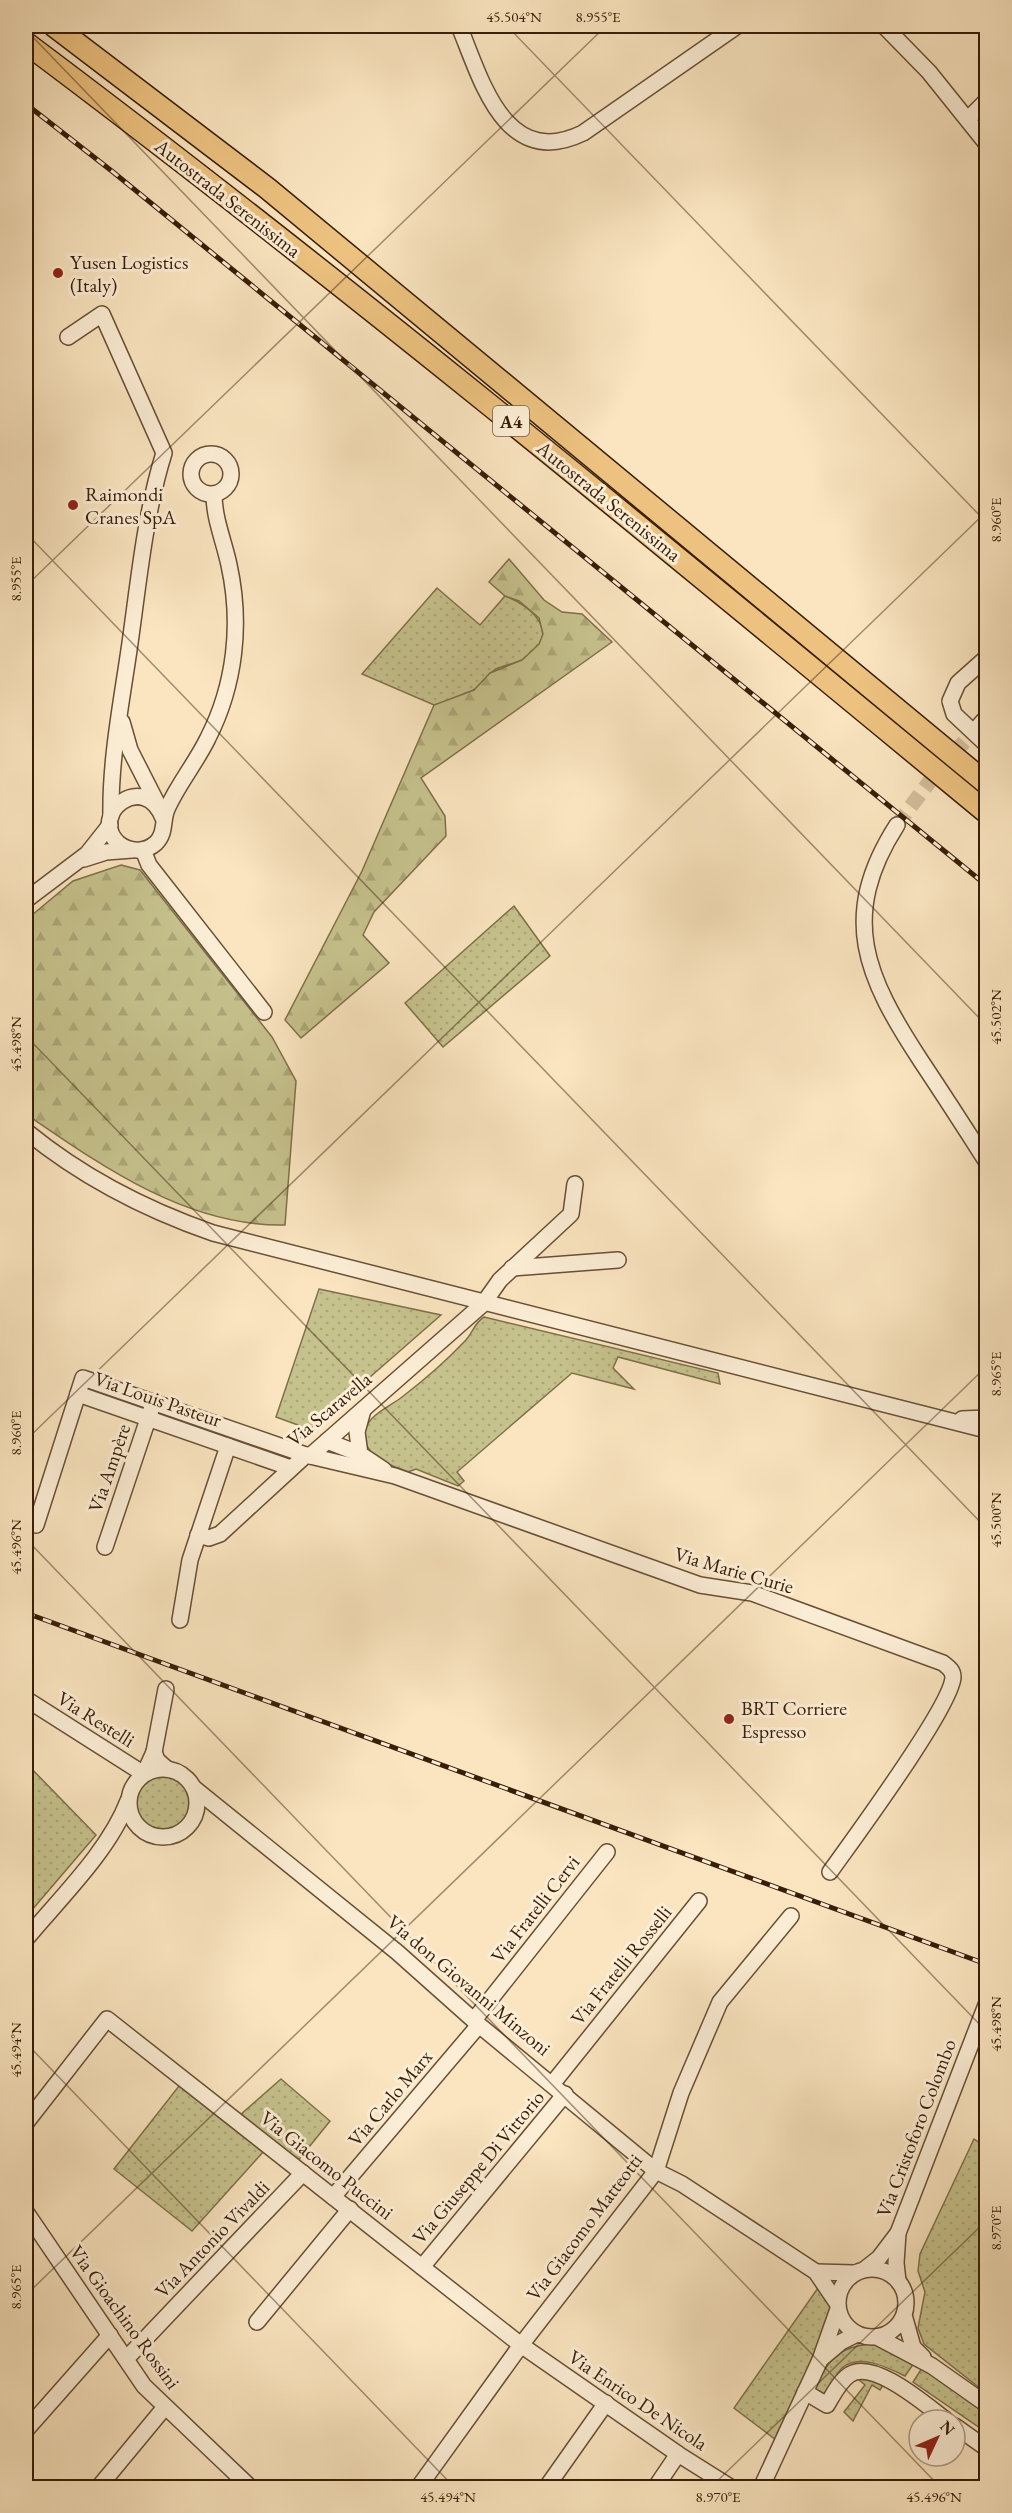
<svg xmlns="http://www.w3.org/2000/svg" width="1012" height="2513" font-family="'EB Garamond',serif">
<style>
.green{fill:url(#green-dots);stroke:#7f704a;stroke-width:1.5}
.forest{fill:url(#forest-firs);stroke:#7f704a;stroke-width:1.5}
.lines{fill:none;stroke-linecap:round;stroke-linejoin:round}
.minor-tunnel{stroke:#d3bd9b;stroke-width:15;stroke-dasharray:15 8;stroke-linecap:butt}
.minor-casing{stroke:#684f35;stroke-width:18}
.highway-casing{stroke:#381d07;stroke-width:24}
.minor{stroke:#fceed6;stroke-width:15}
.highway{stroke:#edc280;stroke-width:21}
.rail-casing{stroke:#381d07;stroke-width:5}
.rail{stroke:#fceed6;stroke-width:3;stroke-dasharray:9;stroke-linecap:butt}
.ticks{fill:none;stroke:#381d07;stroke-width:1.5;stroke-opacity:0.45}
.poi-dot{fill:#8f2418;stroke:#fceed6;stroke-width:2}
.labels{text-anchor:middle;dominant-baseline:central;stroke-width:6;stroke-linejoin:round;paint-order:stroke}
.shield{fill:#fceed6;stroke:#735c45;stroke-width:1.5}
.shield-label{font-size:18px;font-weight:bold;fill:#381d07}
.street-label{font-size:20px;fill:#381d07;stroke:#fceed6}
.poi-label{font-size:20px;fill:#381d07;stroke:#fceed6;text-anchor:start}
.neatline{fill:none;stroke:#381d07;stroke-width:2}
.ticks-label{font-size:15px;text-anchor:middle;fill:#381d07}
</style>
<defs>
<pattern id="green-dots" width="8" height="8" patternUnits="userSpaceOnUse" patternTransform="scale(1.5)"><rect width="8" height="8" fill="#c6c28d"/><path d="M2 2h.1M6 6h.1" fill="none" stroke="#aba678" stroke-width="1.8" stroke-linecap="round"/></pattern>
<pattern id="forest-firs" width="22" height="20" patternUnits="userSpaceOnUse" patternTransform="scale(1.5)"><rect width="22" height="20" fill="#c6c28d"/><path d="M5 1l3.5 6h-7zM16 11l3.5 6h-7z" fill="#aba678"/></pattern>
</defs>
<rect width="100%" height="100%" fill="#fae5c0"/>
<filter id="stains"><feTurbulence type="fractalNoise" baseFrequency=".00333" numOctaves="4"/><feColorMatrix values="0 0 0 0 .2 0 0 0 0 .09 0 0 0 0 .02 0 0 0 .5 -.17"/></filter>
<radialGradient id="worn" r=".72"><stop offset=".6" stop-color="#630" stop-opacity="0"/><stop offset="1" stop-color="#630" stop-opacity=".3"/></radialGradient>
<g class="green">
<path d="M437 588 480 625 505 596C535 607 563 637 522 660 514 664 504 665 496 669 489 673 486 680 480 685 467 696 450 701 434 705L362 674Z"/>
<polygon points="514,906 550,956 443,1047 405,1003"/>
<polygon points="319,1289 441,1315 291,1446 298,1425 276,1417"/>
<path d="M484 1317 718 1373 720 1384 618 1357 613 1368 634 1389 572 1373 457 1472 464 1481 458 1486 416 1469 408 1472C393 1466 368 1458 365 1440 361 1417 388 1408 402 1397 423 1381 445 1362 464 1342 472 1335 474 1323 484 1317Z"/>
<polygon points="26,1763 96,1835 26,1917"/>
<circle cx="163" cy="1803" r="27"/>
<polygon points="281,2079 330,2121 297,2162 239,2116"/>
<polygon points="179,2086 263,2152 192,2231 114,2169"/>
<polygon points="974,2139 986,2147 986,2393 924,2344 918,2328 925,2292 918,2271 920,2254"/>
<polygon points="818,2288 834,2307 780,2443 734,2408"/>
<path d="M870 2344 889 2348 914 2363 905 2376C889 2368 859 2353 842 2368 835 2375 830 2388 825 2397L813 2390C830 2360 834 2348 870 2344Z"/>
<polygon points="922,2368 986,2412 986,2432 913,2382"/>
<polygon points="857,2378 885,2382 880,2390 872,2385 853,2421 844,2412 865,2385"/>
</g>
<g class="forest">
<polygon points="509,559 544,600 562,612 582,614 612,642 421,778 445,816 446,836 374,912 363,935 389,963 301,1038 285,1020 362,871 434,705 474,690 490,673 522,660 539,644 543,634 539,618 519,601 505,596 489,582"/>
<path d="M121 865 140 870 272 1037 296 1081 285 1225C188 1227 103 1167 26 1114V920L73 881Z"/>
</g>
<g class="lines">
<polyline class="minor-tunnel" points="897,825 939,769 979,726"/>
<g class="minor-casing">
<g id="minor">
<path d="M459 26C481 78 504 171 583 133L737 26"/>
<polyline points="884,26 929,72 986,143"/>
<polyline points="969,118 986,101"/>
<path d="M68 337 102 314 164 453C145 514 139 579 130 643 122 700 110 758 111 816"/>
<circle cx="211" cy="474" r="20"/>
<polyline points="986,658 958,683 950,701 954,714 986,744"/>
<polyline points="122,722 130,750 159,807"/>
<polyline points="979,726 986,718"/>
<path d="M163 818C144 770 88 814 118 843 129 852 145 853 156 843 166 833 162 821 167 809 178 784 196 763 208 738 235 685 242 624 229 565 224 541 214 519 214 494"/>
<path d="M897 825C838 917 866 977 921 1061 943 1094 965 1128 986 1161"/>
<polyline points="143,850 149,865 264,1012"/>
<polyline points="84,859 106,852 132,850"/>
<polyline points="26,900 87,854 110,825"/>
<path d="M26 1131C82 1177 144 1209 213 1233L986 1430"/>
<polyline points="512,1268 618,1260"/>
<polyline points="78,1394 291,1468"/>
<polyline points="363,1410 357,1432 360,1454 384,1470"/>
<polyline points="962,1419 986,1418"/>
<polyline points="327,1441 360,1454"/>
<path d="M310 1456 395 1476 700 1585 752 1593 943 1663C948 1667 953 1670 953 1677 952 1706 852 1841 830 1872"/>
<polyline points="36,1525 83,1378 306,1455"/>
<polyline points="198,1535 209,1538 220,1534 306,1455 310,1456 483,1304 500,1280 571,1214 575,1184"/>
<polyline points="105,1547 151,1410"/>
<polyline points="180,1620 190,1560 228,1446"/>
<polyline points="26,1699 144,1774 154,1752 157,1760 167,1769"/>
<polyline points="154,1752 166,1689"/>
<circle cx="163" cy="1803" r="34"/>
<polyline points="194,1788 397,1952 479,2025 656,2171 682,2184 816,2272 837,2303"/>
<path d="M26 1939C60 1898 109 1851 128 1801"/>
<polyline points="474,2020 607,1852"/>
<polyline points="553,2083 699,1901"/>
<polyline points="26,2123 107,2019 521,2345 678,2454 732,2488"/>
<polyline points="333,2197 479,2025"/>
<polyline points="26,2212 144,2386 251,2488"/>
<polyline points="422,2267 565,2094"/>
<circle cx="872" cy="2303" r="34"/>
<polyline points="865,2269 879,2258 898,2233"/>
<polyline points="816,2272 854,2273"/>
<polyline points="898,2281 896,2263 898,2233 986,2005"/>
<polyline points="904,2315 913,2347 923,2357"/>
<polyline points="257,2322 350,2209"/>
<polyline points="877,2337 932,2366 986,2404"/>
<polyline points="822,2358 841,2342 857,2334"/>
<polyline points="126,2359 303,2173"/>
<path d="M805 2392 827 2405C833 2395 839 2382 849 2375 873 2358 927 2406 946 2420"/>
<polyline points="955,2426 986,2448"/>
<polyline points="26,2430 110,2335"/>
<polyline points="98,2488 165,2407"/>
<polyline points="418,2488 521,2345 656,2171 681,2093 720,2002 791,1916"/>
<polyline points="546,2488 606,2403"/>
<polyline points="655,2488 678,2454"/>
<polyline points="761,2488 820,2360 838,2309"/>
</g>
</g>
<g class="highway-casing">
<g id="highway">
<polyline points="54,26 267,188 986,783"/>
<path d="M26 43C354 289 670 551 986 812"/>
</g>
</g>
<use href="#minor" class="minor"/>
<use href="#highway" class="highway"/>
<g class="rail-casing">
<g id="rail">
<polyline points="26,104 113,172 986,885"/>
<polyline points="26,1613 986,1964"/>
</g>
</g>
<use href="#rail" class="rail"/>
</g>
<path class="ticks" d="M507 26 986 522M26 30 986 1025M26 533 986 1528M26 586 606 26M26 1036 986 2031M26 1440 986 512M26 1539 941 2488M26 2043 455 2488M26 2295 986 1367M710 2488 986 2221"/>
<g class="poi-dot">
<circle cx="58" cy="273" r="6"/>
<circle cx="73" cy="505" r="6"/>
<circle cx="729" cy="1719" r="6"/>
</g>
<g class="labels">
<rect class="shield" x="493" y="406" width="36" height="30" rx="4.5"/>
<g class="shield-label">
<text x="511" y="421">A4</text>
</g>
<g class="street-label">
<text transform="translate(228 198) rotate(38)">Autostrada Serenissima</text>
<text transform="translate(609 501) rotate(39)">Autostrada Serenissima</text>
<text transform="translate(158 1399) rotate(19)">Via Louis Pasteur</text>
<text transform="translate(329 1409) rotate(-40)">Via Scaravella</text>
<text transform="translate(109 1468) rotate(-71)">Via Ampère</text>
<text transform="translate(734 1570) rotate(16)">Via Marie Curie</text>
<text transform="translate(96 1719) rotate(32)">Via Restelli</text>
<text transform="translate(535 1909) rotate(-52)">Via Fratelli Cervi</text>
<text transform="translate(621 1965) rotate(-51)">Via Fratelli Rosselli</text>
<text transform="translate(469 1985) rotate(40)">Via don Giovanni Minzoni</text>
<text transform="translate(390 2098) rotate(-50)">Via Carlo Marx</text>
<text transform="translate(916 2128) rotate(-69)">Via Cristoforo Colombo</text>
<text transform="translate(327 2165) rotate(38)">Via Giacomo Puccini</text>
<text transform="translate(478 2167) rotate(-50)">Via Giuseppe Di Vittorio</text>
<text transform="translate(584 2227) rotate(-53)">Via Giacomo Matteotti</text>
<text transform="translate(212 2239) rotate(-46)">Via Antonio Vivaldi</text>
<text transform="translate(125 2317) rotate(54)">Via Gioachino Rossini</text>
<text transform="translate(638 2400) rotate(34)">Via Enrico De Nicola</text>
</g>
<g class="poi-label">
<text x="70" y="262">Yusen Logistics<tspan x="70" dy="23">(Italy)</tspan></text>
<text x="85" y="494">Raimondi<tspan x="85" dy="23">Cranes SpA</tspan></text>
<text x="741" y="1708">BRT Corriere<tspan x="741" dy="23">Espresso</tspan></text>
</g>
</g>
<rect width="1012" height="2513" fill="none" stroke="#fae5c0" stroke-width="66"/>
<g transform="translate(937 2438) rotate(46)"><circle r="28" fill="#fceed6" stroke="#ae9a83" stroke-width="1.5"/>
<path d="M0-4.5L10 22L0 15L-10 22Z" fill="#8f2418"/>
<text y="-9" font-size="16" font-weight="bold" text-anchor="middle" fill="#381d07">N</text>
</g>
<rect x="33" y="33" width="946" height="2447" class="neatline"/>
<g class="ticks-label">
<text x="514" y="22">45.504°N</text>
<text x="598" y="22">8.955°E</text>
<text transform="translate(996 520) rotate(-90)" y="5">8.960°E</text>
<text transform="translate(16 579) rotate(-90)" y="5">8.955°E</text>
<text transform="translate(996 1017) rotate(-90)" y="5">45.502°N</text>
<text transform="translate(16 1044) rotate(-90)" y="5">45.498°N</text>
<text transform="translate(996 1374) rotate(-90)" y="5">8.965°E</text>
<text transform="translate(16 1433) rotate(-90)" y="5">8.960°E</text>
<text transform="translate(996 1520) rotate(-90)" y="5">45.500°N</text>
<text transform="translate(16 1547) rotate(-90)" y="5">45.496°N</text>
<text transform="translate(996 2024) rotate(-90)" y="5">45.498°N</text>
<text transform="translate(16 2050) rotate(-90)" y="5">45.494°N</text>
<text transform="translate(996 2228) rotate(-90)" y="5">8.970°E</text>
<text transform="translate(16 2287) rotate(-90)" y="5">8.965°E</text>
<text x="448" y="2502">45.494°N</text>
<text x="718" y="2502">8.970°E</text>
<text x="934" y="2502">45.496°N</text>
</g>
<rect width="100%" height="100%" filter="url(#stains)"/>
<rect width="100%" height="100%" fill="url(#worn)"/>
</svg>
